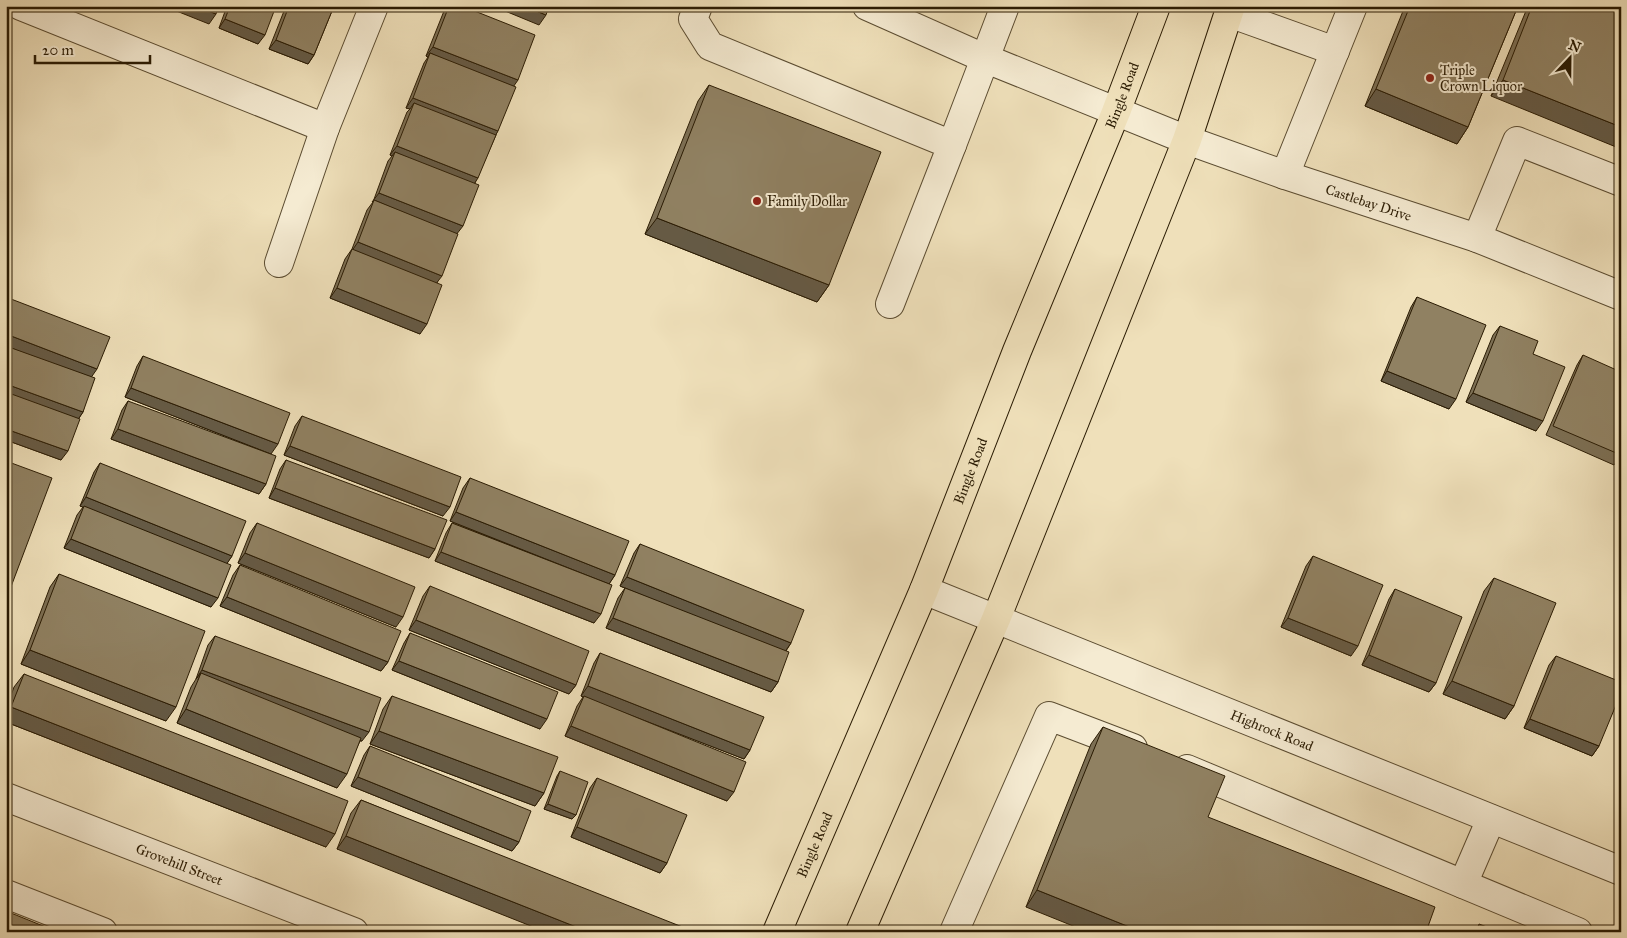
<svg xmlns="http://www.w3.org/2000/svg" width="1627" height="938" font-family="'IM FELL Great Primer',serif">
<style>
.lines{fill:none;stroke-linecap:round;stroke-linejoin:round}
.minor-casing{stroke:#5b4c31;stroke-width:30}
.major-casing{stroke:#2a1b03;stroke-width:30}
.minor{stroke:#f5ebd2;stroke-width:28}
.major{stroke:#efe0ba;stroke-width:28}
.wall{fill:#7c6f54;stroke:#2a1b03}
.shaded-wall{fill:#655a45;stroke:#2a1b03}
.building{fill:#908162;stroke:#2a1b03}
.poi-dot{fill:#8f2418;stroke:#f5ebd2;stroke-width:2}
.labels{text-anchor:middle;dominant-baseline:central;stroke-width:4;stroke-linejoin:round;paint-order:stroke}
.poi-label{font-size:14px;fill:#2a1b03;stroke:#f5ebd2;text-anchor:start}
.street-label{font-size:14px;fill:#2a1b03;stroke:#f5ebd2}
</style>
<rect width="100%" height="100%" fill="#efe0ba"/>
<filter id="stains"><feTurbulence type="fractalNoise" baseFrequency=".004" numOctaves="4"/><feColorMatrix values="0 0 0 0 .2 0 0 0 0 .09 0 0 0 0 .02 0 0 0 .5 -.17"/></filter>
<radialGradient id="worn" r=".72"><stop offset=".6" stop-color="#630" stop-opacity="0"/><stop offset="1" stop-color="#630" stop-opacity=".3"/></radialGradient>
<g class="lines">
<g class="minor-casing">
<g id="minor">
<polyline points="21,6 325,128"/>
<polyline points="698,6 693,19 710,46 952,145 890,304"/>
<path id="s1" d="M867 6 984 58 1187 140 1285 175 1477 238 1621 296"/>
<polyline points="1229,13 1335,51"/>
<polyline points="952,145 1005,6"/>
<polyline points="1285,175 1353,6"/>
<polyline points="1477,238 1517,141 1621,182"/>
<polyline points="279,263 325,128 374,6"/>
<path id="s2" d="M924 590 1621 871"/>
<polyline points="1187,769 1578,932"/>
<path id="s3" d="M6 797 354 932"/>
<polyline points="1463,884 1491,819"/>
<polyline points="6,894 103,932"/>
<polyline points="954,932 1049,716 1133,748"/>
</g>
</g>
<g class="major-casing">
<g id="major">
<path id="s4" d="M777 932 924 590 1017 351 1116 112 1156 6"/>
<polyline points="860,932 996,619 1187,140 1231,6"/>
</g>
</g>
<use href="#minor" class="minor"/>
<use href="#major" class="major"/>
</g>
<g class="wall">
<polygon points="227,6 276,6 258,44 219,28"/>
<polygon points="286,6 334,6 314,55 308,64 269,49"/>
<polygon points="447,6 462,6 514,86 496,135 475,183 457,233 437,283 420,334 330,298 345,259 352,249 367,210 373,202 388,161 392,156 390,155 407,112 410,109 406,108 424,63 428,57 426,56 444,11"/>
<polygon points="1405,6 1518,6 1468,127 1457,144 1365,106"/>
<polygon points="1528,6 1621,6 1491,96"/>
<polygon points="709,85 829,285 817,302 645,234 698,101"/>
<polygon points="1417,297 1449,409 1381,381 1411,307"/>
<polygon points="11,299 91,377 83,412 79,418 61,460 6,440 6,306"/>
<polygon points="1500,326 1533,354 1536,431 1466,402 1493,335"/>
<polygon points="1583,355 1621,455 1614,465 1546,435 1577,365"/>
<polygon points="143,356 271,454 125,397 137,366"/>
<polygon points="128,401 266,484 259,494 111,439 122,410"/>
<polygon points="302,416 443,516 284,455 295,426"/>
<polygon points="286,460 435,549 429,558 269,498 280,469"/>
<polygon points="100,463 232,556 227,563 211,607 64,548 77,515 83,507 80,506 94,472"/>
<polygon points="470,478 615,575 609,584 594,623 435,561 446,533 452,523 552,562 450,521 463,488"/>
<polygon points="257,523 396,627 238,563 250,533"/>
<polygon points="640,544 791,643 786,651 778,682 771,692 606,628 618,598 625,588 634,592 620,586 634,553"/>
<polygon points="1313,556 1351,656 1281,627 1306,566"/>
<polygon points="240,565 388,662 381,671 220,606 233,575"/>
<polygon points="59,574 166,721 21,664 50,587"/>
<polygon points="1494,578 1514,706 1505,719 1443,694 1484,591"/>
<polygon points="430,586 576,685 569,694 409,630 423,596"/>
<polygon points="1395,589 1436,683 1429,692 1362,665 1389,599"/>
<polygon points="410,633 540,729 392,670 404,643"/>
<polygon points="215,636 362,741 360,741 337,788 177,723 191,687 196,679 208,645"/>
<polygon points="600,653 750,750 744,759 623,712 727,801 565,736 577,706 583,697 581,696 594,663"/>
<polygon points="1556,656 1599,746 1592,756 1524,728 1549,665"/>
<polygon points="24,674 326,847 6,722 6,709 14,687"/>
<polygon points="392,696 544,793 535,806 370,744 383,709"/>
<polygon points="1103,727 1208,817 1026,907 1091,744"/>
<polygon points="370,746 519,842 512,851 351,786 364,755"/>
<polygon points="560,771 576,815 572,819 544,809 557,776"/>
<polygon points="597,778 667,863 660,873 571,837 590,788"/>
<polygon points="361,800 684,932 337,849 351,813"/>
</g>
<g class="shaded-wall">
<polygon points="176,6 196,6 216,14 209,24 174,10"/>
<polygon points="493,6 524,6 546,15 539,25"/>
<polygon points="225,19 265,35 258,44 219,28"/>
<polygon points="276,40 314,55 308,64 269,49"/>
<polygon points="433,47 518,80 511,90 430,53 428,57 426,56"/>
<polygon points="1503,80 1621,127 1621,149 1491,96"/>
<polygon points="1376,89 1468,127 1457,144 1365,106"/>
<polygon points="413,98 498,131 492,141 414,103 410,109 406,108"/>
<polygon points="397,146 478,178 472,187 395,152 392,156 390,155"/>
<polygon points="379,193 463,226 456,235 374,200 372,202"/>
<polygon points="657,218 829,285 817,302 645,234"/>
<polygon points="358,242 442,276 435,285 351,252"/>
<polygon points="337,288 427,324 420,334 330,298"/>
<polygon points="6,334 97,369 90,379 6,346"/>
<polygon points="1387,371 1456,399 1449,409 1381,381"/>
<polygon points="6,384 83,412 77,421 6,396"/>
<polygon points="131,388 278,444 271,454 125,397"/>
<polygon points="1473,393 1543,421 1536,431 1466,402"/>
<polygon points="6,429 68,451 61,460 6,440"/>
<polygon points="118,429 266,484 259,494 111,439"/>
<polygon points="290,446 450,507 443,516 284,455"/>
<polygon points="275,488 435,549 429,558 269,498"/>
<polygon points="86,497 232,556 226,565 80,506"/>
<polygon points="456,512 615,575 609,584 450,521"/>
<polygon points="71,539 218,598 211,607 64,548"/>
<polygon points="441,552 601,614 594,623 435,561"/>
<polygon points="245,553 403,617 396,627 238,563"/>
<polygon points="627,577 791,643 784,653 620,586"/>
<polygon points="227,597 388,662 381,671 220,606"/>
<polygon points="613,618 778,682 771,692 606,628"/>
<polygon points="1288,618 1358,646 1351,656 1281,627"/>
<polygon points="416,620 576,685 569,694 409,630"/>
<polygon points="30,650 176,707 166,721 21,664"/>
<polygon points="1369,655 1436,683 1429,692 1362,665"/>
<polygon points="399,661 547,719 540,729 392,670"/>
<polygon points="202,670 369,732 362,741 198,680 201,673 196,679"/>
<polygon points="1452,681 1514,706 1505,719 1443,694"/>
<polygon points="588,686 750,750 744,759 581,696"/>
<polygon points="11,707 335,834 326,847 6,722 6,714"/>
<polygon points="186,709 347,774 337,788 177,723"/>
<polygon points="1530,719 1599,746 1592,756 1524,728"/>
<polygon points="571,726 734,792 727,801 565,736"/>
<polygon points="379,731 544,793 535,806 370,744"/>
<polygon points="358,777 519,842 512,851 351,786"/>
<polygon points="548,804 576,815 572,819 544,809"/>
<polygon points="577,827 667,863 660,873 571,837"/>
<polygon points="346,836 589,932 546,932 337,849"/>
<polygon points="1037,890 1142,932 1088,932 1026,907"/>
</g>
<g class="building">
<polygon points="196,6 219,6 216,14"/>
<polygon points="230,6 276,6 265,35 225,19"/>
<polygon points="289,6 334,6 314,55 276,40"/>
<polygon points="449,6 462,6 535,35 518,80 433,47"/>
<polygon points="524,6 549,6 546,15"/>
<polygon points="1410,6 1518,6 1468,127 1376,89"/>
<polygon points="1532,6 1621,6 1621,127 1503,80"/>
<polygon points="430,53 516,87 498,131 413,98"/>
<polygon points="709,85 881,152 829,285 657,218"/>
<polygon points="414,103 496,135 478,178 397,146"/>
<polygon points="395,152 479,185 463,226 379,193"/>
<polygon points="374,200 458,234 442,276 358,242"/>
<polygon points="352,249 442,285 427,324 337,288"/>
<polygon points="1417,297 1486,325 1456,399 1387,371"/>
<polygon points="11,299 110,337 97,369 6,334 6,312"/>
<polygon points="1500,326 1538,341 1533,354 1565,367 1543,421 1473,393"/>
<polygon points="6,346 95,378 83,412 6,384"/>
<polygon points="1583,355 1621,372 1621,455 1553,426"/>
<polygon points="143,356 290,413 278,444 131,388"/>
<polygon points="6,392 80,419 68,451 6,429"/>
<polygon points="128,401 276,456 266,484 118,429"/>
<polygon points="302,416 461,477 450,507 290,446"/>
<polygon points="286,460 447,520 435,549 275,488"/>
<polygon points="6,461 52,478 6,600 6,508 9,501 6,500"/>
<polygon points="100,463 246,521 232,556 86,497"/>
<polygon points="470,478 629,541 615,575 456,512"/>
<polygon points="84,506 231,565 218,598 71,539"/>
<polygon points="257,523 415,587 403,617 245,553"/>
<polygon points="452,523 612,585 601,614 441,552"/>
<polygon points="640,544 804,610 791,643 627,577"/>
<polygon points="1313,556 1383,585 1358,646 1288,618"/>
<polygon points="240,565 401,631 388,662 227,597"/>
<polygon points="59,574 205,631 176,707 30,650"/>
<polygon points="1494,578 1556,603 1514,706 1452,681"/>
<polygon points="430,586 589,651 576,685 416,620"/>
<polygon points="625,588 789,652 778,682 613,618"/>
<polygon points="1395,589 1462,617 1436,683 1369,655"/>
<polygon points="410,633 558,692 547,719 399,661"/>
<polygon points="215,636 381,698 369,732 202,670"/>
<polygon points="600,653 764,717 750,750 588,686"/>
<polygon points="1556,656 1621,682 1621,693 1599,746 1530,719"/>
<polygon points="201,673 361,738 347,774 186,709"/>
<polygon points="24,674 348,801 335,834 11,707"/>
<polygon points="392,696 558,757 544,793 379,731"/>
<polygon points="584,696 746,762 734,792 571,726"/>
<polygon points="1103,727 1225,776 1208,817 1435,907 1426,932 1142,932 1037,890"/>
<polygon points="370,746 531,811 519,842 358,777"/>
<polygon points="560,771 588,782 576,815 548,804"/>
<polygon points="597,778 687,815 667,863 577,827"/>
<polygon points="361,800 685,928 684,932 589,932 346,836"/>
<polygon points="6,911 58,932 6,932"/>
<polygon points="1479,924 1500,932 1476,932"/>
</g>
<g class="poi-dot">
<circle cx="1430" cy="78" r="5"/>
<circle cx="757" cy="201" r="5"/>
</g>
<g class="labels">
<g class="poi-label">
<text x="1440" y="70">Triple<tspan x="1440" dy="16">Crown Liquor</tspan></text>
<text x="767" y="201">Family Dollar</text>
</g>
<g class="street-label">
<text stroke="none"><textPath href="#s4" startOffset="905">Bingle Road</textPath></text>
<text stroke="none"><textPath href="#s1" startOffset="539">Castlebay Drive</textPath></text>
<text stroke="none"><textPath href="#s4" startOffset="500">Bingle Road</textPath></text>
<text stroke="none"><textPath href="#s2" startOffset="375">Highrock Road</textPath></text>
<text stroke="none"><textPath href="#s4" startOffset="95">Bingle Road</textPath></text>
<text stroke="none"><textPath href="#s3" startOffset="186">Grovehill Street</textPath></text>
</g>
</g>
<rect width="1627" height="938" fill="none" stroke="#efe0ba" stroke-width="25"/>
<rect x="8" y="8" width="1612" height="923" fill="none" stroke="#2a1b03" stroke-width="2.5"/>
<rect x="12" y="12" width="1602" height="913" fill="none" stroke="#2a1b03"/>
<g transform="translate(1570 58) rotate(22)" stroke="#f5ebd2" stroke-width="4" paint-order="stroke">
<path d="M0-4L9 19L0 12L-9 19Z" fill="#2a1b03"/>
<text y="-8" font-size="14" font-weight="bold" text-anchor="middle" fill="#2a1b03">N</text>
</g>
<path d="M35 55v8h115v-8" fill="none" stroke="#2a1b03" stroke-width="2.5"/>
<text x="42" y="55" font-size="15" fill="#2a1b03" stroke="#f5ebd2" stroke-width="4" paint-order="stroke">20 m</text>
<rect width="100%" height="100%" filter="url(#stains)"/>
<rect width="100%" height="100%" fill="url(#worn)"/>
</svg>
